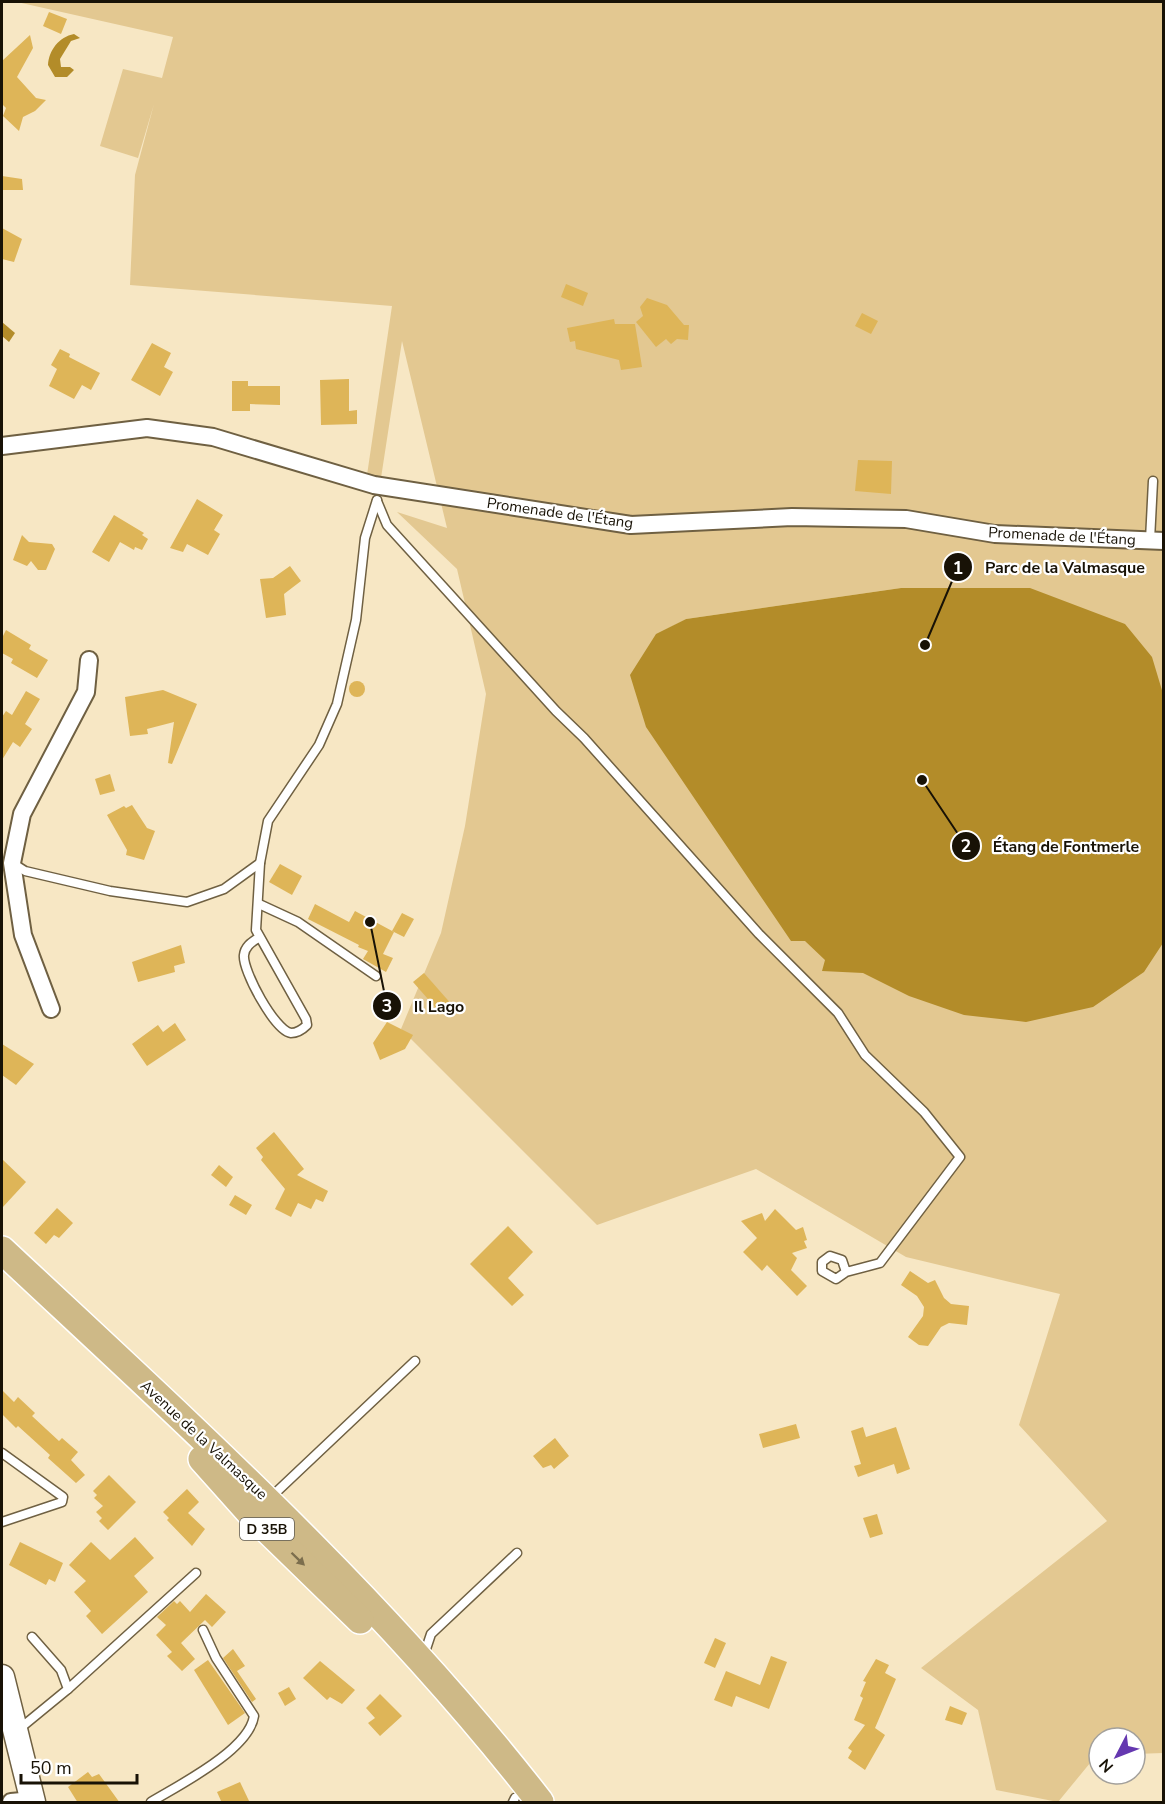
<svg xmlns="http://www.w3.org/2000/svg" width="1165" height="1804" font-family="'Nunito Sans',sans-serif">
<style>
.green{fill:#e3c891;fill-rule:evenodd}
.water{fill:#b38c29}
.building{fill:#deb558}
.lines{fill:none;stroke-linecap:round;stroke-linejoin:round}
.lane-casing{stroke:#6f6042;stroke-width:11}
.street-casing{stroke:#6f6042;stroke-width:20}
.secondary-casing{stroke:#6f6042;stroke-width:27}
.primary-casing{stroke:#fff;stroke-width:30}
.lane{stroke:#fff;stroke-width:8}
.street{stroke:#fff;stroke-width:16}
.secondary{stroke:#fff;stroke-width:24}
.primary{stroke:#ceb987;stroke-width:27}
.oneway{fill:#7c6e4d}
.labels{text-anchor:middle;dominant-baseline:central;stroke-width:4.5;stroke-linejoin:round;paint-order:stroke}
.shield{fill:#fff;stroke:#5d5951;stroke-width:1.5}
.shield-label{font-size:14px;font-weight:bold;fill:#181206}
.street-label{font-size:15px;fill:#181206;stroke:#fff}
.leader{fill:none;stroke:#181206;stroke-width:2}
.callout-dot{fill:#181206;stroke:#fff;stroke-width:2}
.mark-label{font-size:18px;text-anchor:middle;font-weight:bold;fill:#fff}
.callout-label{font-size:16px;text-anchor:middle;font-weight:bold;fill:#181206;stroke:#fff;stroke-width:4.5;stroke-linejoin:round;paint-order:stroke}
</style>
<rect width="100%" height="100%" fill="#f7e7c4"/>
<path class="green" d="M17 2H1163V1753L1135 1754V1738H1099V1756L1095 1757 1058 1802 996 1790 978 1710 921 1668 1107 1521 1019 1425 1060 1294 906 1257 756 1169 597 1225 401 1029 441 933 465 826 486 694 457 569 397 512 447 528 402 341 381 478 367 475 392 306 130 285 135 175 154 104 138 158 100 146 123 69 162 78 173 37ZM901 588H1030L665 630 686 619Z"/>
<g class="water">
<path d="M74 34 80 38 71 41 60 59 61 67H70L74 70 67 77H55L48 65C49 50 59 37 74 34Z"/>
<polygon points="2,322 15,333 9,342 2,336"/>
<polygon points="901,588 1030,588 1125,624 1152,657 1164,697 1163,943 1144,972 1093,1007 1026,1022 964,1015 909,996 863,973 822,971 825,960 805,941 791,941 646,727 630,675 656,634 686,619"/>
</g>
<g class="building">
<polygon points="49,12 67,19 61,34 43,26"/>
<polygon points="30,35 33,48 17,77 36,98 46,100 35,111 23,117 19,131 3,116 6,108 2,104 2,61"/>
<polygon points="2,176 22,179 23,190 2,190"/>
<polygon points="2,228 22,239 14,262 2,259"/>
<polygon points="566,284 588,293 583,306 561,297"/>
<polygon points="647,298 667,305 684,325 689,325 688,340 677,339 671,344 666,339 656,347 636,322 643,316 640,307"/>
<polygon points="862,313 878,321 871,334 855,326"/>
<polygon points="614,319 615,324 635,324 642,367 621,370 619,360 576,349 575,341 570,342 567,328"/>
<polygon points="152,343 171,353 164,367 173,372 160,396 131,380"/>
<polygon points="60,349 70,354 69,357 100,373 91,390 82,385 74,399 49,386 57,369 51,365"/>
<polygon points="349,379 349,411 357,410 357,424 321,425 320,380"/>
<polygon points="232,381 248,381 248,386 280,386 280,405 250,404 250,411 232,411"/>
<polygon points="858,460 892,461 891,494 855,491"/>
<polygon points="197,499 223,515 214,530 220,534 208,555 187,544 183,552 170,548"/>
<polygon points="114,515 144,533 142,535 148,539 142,550 135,547 134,550 120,542 109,562 92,552"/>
<polygon points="22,535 29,542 52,544 55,549 46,570 38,570 31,561 27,566 13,560"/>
<polygon points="290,566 301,581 284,594 286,615 266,618 260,579 273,578"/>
<polygon points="6,630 31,645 29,649 48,660 37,678 11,663 13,659 2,653 2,638"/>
<circle cx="357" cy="689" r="8"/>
<polygon points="163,690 197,704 172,764 168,763 174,722 147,729 148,734 130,736 127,714 125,697"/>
<polygon points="26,691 40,699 25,724 32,729 20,747 13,742 2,760 2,717 6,711 12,715"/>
<polygon points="110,774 115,791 100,795 95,779"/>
<polygon points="132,805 147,828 155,831 144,860 126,855 127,850 107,815 124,806 126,808"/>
<polygon points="280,864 302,876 292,895 269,882"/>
<polygon points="315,904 349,922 355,911 394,932 383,954 393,958 386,972 363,959 368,951 358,947 359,945 308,919"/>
<polygon points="402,913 414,919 404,937 392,931"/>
<polygon points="181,945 185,963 174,966 175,972 138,982 132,962"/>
<polygon points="424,973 453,1006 442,1015 413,982"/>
<polygon points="387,1022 413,1035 405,1049 380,1060 373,1043"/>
<polygon points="175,1023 186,1040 147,1066 132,1044 158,1025 163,1032"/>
<polygon points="2,1044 34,1064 16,1085 2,1075"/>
<polygon points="274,1132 304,1169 297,1175 328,1191 323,1202 316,1199 311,1209 298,1203 291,1217 275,1209 285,1189 261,1160 263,1157 256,1148"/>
<polygon points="2,1159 26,1182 2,1208"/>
<polygon points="219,1165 233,1177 226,1187 211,1175"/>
<polygon points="235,1195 252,1205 246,1215 229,1205"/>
<polygon points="57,1208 73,1223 59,1238 54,1235 46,1244 34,1233"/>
<polygon points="775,1209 796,1230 803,1227 807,1240 804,1241 807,1248 792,1253 797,1258 791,1270 807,1286 797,1296 767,1265 762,1271 743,1252 757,1238 741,1221 762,1213 765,1221"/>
<polygon points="508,1226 533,1252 508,1278 524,1295 512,1306 470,1264"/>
<polygon points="910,1271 928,1283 935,1280 944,1298 951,1304 969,1306 967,1325 949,1323 941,1327 928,1346 919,1345 908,1337 923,1316 924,1307 917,1296 901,1285"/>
<polygon points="2,1390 14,1402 18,1397 35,1413 32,1416 46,1429 59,1441 62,1438 78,1452 71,1460 85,1475 76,1483 48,1458 50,1455 18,1426 16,1428 2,1414"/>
<polygon points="796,1424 800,1438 763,1448 759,1434"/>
<polygon points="863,1427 866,1437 896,1427 910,1469 897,1474 894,1464 858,1477 854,1466 861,1464 851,1431"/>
<polygon points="555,1438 569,1456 554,1469 551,1465 543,1468 533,1456"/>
<polygon points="109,1475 136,1502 108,1530 99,1521 102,1518 96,1512 103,1506 94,1498 97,1495 93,1491"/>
<polygon points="187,1489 199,1502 188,1513 205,1529 192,1546 167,1520 169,1518 163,1512"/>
<polygon points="877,1514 883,1534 870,1538 863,1518"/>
<polygon points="135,1537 154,1558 134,1576 148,1592 102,1634 86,1616 91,1611 74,1592 86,1581 69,1565 91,1542 110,1560"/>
<polygon points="20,1542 63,1563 55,1582 49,1579 46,1585 9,1565"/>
<polygon points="206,1594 226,1612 212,1627 205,1620 181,1643 195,1659 182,1671 167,1656 172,1652 156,1635 166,1625 157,1617 174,1601 177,1604 180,1601 190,1612"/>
<polygon points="715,1638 726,1643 715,1668 704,1663"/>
<polygon points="233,1649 245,1666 237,1671 256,1699 252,1702 223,1658"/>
<polygon points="771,1656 787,1662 769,1709 736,1696 732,1707 714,1700 726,1671 760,1685"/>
<polygon points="876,1659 889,1665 885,1673 896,1679 875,1728 885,1735 865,1770 848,1758 852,1751 848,1748 865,1725 854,1720 863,1698 860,1696 866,1682 863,1681"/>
<polygon points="208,1660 245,1713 228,1725 194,1670"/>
<polygon points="320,1661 355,1690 342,1704 330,1697 327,1700 303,1678"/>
<polygon points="289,1687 296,1699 285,1706 278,1693"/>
<polygon points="380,1694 402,1716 380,1736 368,1723 375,1718 366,1708"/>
<polygon points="950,1706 967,1713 962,1725 945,1720"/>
<polygon points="88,1772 92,1777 99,1774 120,1803 78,1803 68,1787"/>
<polygon points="240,1782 250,1803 222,1803 217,1792"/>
</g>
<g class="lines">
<g class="lane-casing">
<g id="lane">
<polyline points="377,501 387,525 556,711 584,738 759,934 838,1013 865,1055 924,1112 960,1157 880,1263 846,1272 836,1279 822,1271 822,1262 830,1256 842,1260 846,1272"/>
<polyline points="1150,540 1153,481"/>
<polyline points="14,864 25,871 110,891 187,902 224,889 260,863 268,821 319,745 337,704 356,620 365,538 377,500"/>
<polyline points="259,904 298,922 376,976"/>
<path d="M258 938C252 942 245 946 244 955 242 970 275 1031 291 1033 297 1033 303 1029 307 1025L306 1019 256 930 260 863"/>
<polyline points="2,1453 63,1497 62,1502 2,1522"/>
<polyline points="269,1499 415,1361"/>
<polyline points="424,1655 431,1634 517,1553"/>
<polyline points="68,1689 196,1573"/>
<polyline points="18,1730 68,1689 61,1670 32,1637"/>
<path d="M151 1802C179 1785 249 1750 254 1716L216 1658 203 1630"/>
<polyline points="513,1802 515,1798"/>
</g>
</g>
<g class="street-casing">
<g id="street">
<polyline points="2,446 147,428 213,437 374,485 631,525 792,517 906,519 995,534 1164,541"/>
<polyline points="51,1009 23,935 12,863 22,814 86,692 89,660"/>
<polyline points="11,1802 33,1800"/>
</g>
</g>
<g class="secondary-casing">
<polyline id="secondary" points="2,1677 33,1802"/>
</g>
<g class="primary-casing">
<g id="primary">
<path d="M2 1250C189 1425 382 1598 540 1802"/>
<polyline points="202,1459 252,1515 360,1620"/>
</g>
</g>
<use href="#lane" class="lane"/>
<use href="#street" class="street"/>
<use href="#secondary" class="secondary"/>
<use href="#primary" class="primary"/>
</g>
<defs><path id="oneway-solid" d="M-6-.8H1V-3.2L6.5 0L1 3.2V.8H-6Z" transform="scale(1.5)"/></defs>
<use class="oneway" href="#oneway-solid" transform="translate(298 1559) rotate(44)"/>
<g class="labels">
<rect class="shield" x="240" y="1518" width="54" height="22" rx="4.5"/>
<g class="shield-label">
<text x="267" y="1529">D 35B</text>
</g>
<g class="street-label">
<text transform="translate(560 513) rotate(8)">Promenade de l'Étang</text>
<text transform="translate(1062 536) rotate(3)">Promenade de l'Étang</text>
<text transform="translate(204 1440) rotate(43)">Avenue de la Valmasque</text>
</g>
</g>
<path class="leader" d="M925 645L958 567M922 780L966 846M370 922L387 1006"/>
<g class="callout-dot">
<circle cx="925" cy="645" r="6"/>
<circle cx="922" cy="780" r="6"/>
<circle cx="370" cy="922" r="6"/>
<circle cx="958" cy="567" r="15"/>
<circle cx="966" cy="846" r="15"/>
<circle cx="387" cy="1006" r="15"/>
</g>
<g class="mark-label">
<text x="958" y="574">1</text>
<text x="966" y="852">2</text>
<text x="387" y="1012">3</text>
</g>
<g class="callout-label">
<text x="1065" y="573">Parc de la Valmasque</text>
<text x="1066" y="852">Étang de Fontmerle</text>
<text x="439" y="1012">Il Lago</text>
</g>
<rect width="1165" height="1804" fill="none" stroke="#181206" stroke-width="6"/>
<g transform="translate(1117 1756) rotate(228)"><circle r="28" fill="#ffffff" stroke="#a3a09b" stroke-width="1.5"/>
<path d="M0-4.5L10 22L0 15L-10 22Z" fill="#6538b0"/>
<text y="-9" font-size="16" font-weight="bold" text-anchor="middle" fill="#181206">N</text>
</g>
<path d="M21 1774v9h116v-9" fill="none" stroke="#181206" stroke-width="3"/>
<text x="30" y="1774" font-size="18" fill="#181206" stroke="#ffffff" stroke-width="4.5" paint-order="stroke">50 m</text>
</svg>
